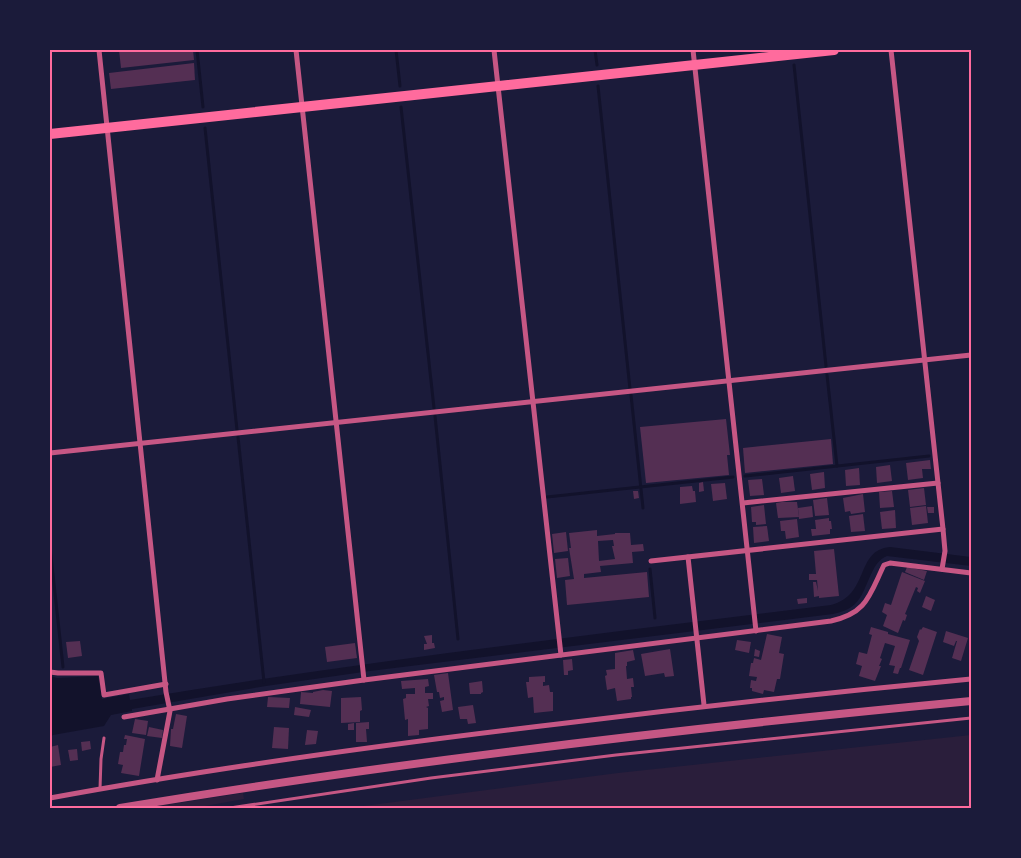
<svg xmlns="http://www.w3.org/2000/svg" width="1021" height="858" font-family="Raleway,sans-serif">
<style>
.green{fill:#2a1e3b}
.water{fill:#12122b}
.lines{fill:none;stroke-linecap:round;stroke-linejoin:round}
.stream{stroke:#12122b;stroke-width:3}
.building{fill:#542f53;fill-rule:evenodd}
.service{stroke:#c65784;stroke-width:3}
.minor{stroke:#c65784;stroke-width:5}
.tertiary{stroke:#c65784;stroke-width:8}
.primary{stroke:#ff6b9d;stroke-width:10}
.neatline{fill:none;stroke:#ff6b9d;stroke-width:2}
</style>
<rect width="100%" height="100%" fill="#1b1b3a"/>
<g class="green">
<polygon points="971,735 971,808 348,808 618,773"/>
<polygon points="243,793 244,799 194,808 146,808"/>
</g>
<path class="water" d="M890 547 971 557V566L887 556C870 562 868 592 855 604 849 610 841 612 833 614L370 671 266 686 132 709V711L111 715 104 726 53 735 50 737V676L57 678 98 676 102 699 129 694 130 700C363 661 597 634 831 605 870 595 855 550 890 547Z"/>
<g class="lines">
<g class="stream">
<polyline points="197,50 203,107"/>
<polyline points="396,50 400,86"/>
<polyline points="595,50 597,65"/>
<polyline points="794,65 826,366"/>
<polyline points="598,86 630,389"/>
<polyline points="401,107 434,408"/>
<polyline points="205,128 237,430"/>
<polyline points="827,375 837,466"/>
<polyline points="631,395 643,508"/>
<polyline points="435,416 458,639"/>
<polyline points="238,437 264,682"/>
<polyline points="745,476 929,456"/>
<polyline points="547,497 733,477"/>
<polyline points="50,547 63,667"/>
<polyline points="650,569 655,618"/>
</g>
</g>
<g class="building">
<polygon points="119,50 193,50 194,60 121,68"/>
<polygon points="194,63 195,80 111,89 109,73"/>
<polygon points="726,419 730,455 727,455 729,475 646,483 640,427"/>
<polygon points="831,439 833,464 745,473 743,448"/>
<polygon points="930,460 931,469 922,469 923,478 908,480 906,463"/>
<polygon points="890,465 892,481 877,483 876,467"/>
<polygon points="859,468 860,485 846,486 845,470"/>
<polygon points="824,472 825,488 812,490 810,474"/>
<polygon points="793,476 795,491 781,493 779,478"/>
<polygon points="762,479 764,495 750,496 748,480"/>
<polygon points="703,482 704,491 699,492 699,483"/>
<polygon points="725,483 727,499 713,501 711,484"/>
<polygon points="692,486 693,491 695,491 696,502 680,504 680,487"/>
<polygon points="924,488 926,505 910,507 908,490"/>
<polygon points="633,491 638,491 639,498 634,499"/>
<polygon points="892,491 894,507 880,508 879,492"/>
<polygon points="863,494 865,512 851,514 850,511 845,512 843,498"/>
<polygon points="827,498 829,515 815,516 813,500"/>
<polygon points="782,502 797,502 799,517 778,518 776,503"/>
<polygon points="764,505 766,524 756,525 756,522 752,522 751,507"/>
<polygon points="812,506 813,517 799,519 798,508"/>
<polygon points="926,506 928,523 912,525 910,508"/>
<polygon points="927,507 934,507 934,513 928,513"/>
<polygon points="895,510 896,528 882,529 880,512"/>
<polygon points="863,514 865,531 851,532 849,516"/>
<polygon points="829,518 829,521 831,521 832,529 830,529 830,534 812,536 811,529 816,529 815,520"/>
<polygon points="797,519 799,537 786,539 785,531 781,531 780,521"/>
<polygon points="767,526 769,541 754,543 753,527"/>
<path d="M597 530V536L615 534V533H630L631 545 643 544 644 551 632 552 633 563 600 566 601 572 584 574V578L647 572 649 597 567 605 565 580 574 579 569 548H571L569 533ZM613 540 614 546H612L615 559 599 561 598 541Z"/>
<polygon points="566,532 568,551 554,553 552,534"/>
<polygon points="834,549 839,596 819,598 819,596 814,597 813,582 816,582 818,591 817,580 809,580 809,574 816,574 814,551"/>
<polygon points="568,558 570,576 557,578 555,559"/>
<polygon points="907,567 927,571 924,580 905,572"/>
<polygon points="902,572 925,581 920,593 917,591 918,588 916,587 905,614 907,615 905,621 903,620 898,633 883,626 887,615 882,612 885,603 891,605"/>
<polygon points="926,596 935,600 931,611 922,607"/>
<polygon points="807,598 807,603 798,604 797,599"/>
<polygon points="871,627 888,632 888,634 910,640 901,668 900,668 898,674 893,673 895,666 889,665 895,646 885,643 880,658 882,659 879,666 881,666 875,681 859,676 862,666 856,664 859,652 867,654 872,635 869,634"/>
<polygon points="923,627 937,632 923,675 909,670 919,641 917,637 920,629 921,630"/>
<polygon points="946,631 968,638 961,661 952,658 957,641 956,641 954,646 943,642"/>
<polygon points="767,634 782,637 779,653 784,654 780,679 777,679 774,692 764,690 763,694 752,691 752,688 750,688 751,680 756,681 757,677 749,676 751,663 753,663 754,658 761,660"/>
<polygon points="432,635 432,643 434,643 435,648 424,650 424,644 427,644 424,636"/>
<polygon points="737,640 751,642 749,653 735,650"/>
<polygon points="80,641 82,656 68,658 66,642"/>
<polygon points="355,643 357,658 327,662 325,647"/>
<polygon points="670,649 674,676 665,677 664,673 645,676 641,654"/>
<polygon points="755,649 760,651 759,657 754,656"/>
<polygon points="633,650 635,660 627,662 627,666 626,666 627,679 633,678 634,687 631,687 632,697 631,697 631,699 617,701 615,688 607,690 605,676 607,675 606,670 615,669 615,653"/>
<polygon points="572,659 573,670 568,671 568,675 564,675 563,660"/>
<polygon points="448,673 453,710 442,712 440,701 444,700 444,697 440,698 439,692 437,692 434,675"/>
<polygon points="545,676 545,682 543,682 543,686 549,685 550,692 553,692 553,711 534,713 533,697 528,698 526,682 529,682 529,677"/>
<polygon points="428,679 429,686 425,687 425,693 433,693 433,699 428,699 429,706 426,707 428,708 428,729 419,730 419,735 408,736 408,719 405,720 403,699 406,698 406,694 415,694 415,688 402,689 401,681"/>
<polygon points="482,681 483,692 481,693 481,694 470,694 469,683"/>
<polygon points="323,690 332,691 330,707 300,704 301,692 313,693 313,692"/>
<polygon points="268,697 290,698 289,708 267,707"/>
<polygon points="361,697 362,710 360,711 360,722 341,723 341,698"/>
<polygon points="473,705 476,723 468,724 467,719 460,719 458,707"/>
<polygon points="295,707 311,710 309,717 294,715"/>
<polygon points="176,714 187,716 182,748 170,746 171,729 173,729"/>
<polygon points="135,719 148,721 146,735 132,733"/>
<polygon points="369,722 369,729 366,729 367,742 356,742 356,723"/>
<polygon points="354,723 354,730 348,730 348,724"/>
<polygon points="149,727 163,730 162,738 147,736"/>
<polygon points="274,727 289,728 288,749 272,748"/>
<polygon points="307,730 318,731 316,744 305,745"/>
<polygon points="125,735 145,739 139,776 121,773 123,765 118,764 120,752 123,752 124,745 126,745 127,739 124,739"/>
<polygon points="90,741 91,749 82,751 81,742"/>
<polygon points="58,745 61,765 50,767 50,747"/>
<polygon points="77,749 78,760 70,761 68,750"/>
</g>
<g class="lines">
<g class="service">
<polyline points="100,789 101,759 104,738"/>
<polyline points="230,808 431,778 616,755 971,718"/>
</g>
<g class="minor">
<polyline points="99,50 166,692 170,711 157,780"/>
<polyline points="296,50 364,680"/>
<polyline points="494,50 561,655"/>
<polyline points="693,50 756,631"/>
<polyline points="891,50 943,529 945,551 942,569"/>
<polyline points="50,453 971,355"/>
<polyline points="743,503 938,483"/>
<polyline points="688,557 704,705"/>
<polyline points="651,561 943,529"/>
<polyline points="50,672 58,673 101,673 104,695 166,684"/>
<path d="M124 717 227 699 364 680 831 621C867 613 869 596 884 565L890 563 971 573"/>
<path d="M50 798C218 767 388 744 558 724 696 707 833 692 971 679"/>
</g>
<path class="tertiary" d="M120 808C402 761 686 728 971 701"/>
<polyline class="primary" points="50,134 834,50"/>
</g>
<rect width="1021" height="858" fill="none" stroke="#1b1b3a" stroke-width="102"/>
<rect x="51" y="51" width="919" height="756" class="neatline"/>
</svg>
